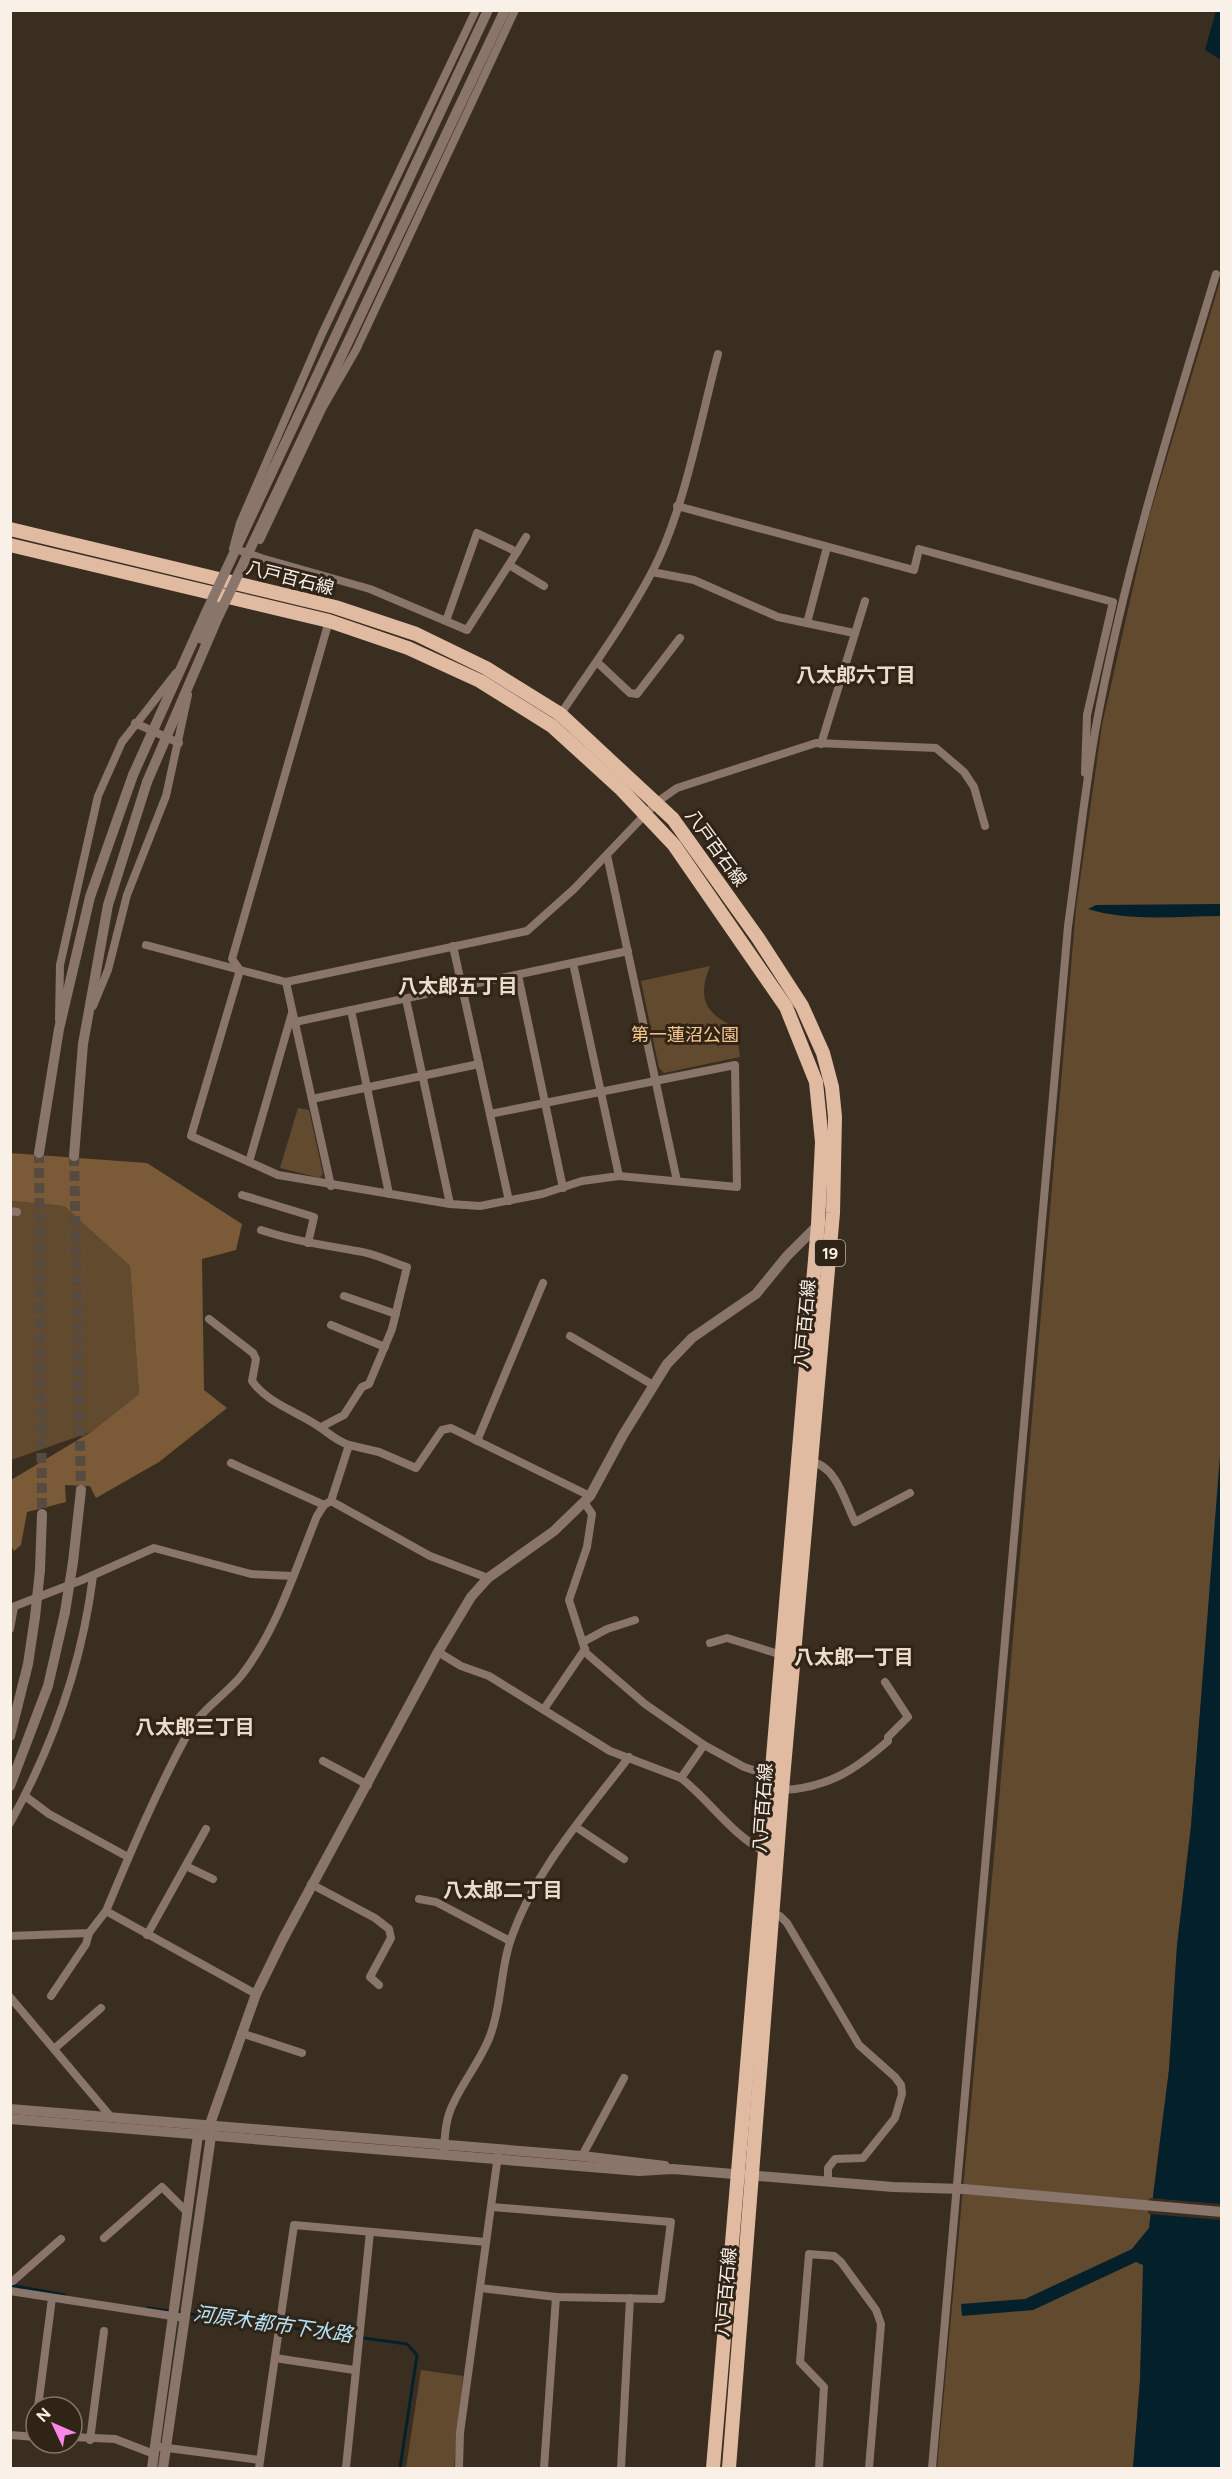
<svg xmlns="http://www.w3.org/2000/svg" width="1232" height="2479" font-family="Figtree,'Noto Sans JP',sans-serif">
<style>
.green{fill:#624a2f}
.forest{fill:#7b5b37}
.water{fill:#04202b}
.pier{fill:#3a2e21}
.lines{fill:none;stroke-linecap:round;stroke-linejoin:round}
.stream{stroke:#04202b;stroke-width:3}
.tertiary-tunnel{stroke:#574b3f;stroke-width:10;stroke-dasharray:10 5;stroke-linecap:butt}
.minor{stroke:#89756a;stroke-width:8}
.tertiary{stroke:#89756a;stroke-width:10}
.primary{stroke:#e1baa2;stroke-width:14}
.tertiary-bridge{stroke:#89756a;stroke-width:10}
.labels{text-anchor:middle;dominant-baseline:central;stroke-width:6;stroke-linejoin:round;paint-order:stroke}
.shield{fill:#302417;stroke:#bdb3a9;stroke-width:1.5}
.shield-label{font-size:16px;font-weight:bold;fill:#f9f0e8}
.street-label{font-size:18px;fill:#f9f0e8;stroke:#302417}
.park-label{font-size:18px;fill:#fcc78d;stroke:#302417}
.neighbourhood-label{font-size:20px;font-weight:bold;fill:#ecdccb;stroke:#302417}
.water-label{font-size:20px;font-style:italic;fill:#b4e3f9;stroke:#302417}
</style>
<rect width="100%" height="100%" fill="#3a2e21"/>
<g class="green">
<polygon points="1221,278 1222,1443 1191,1826 1177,1946 1169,2070 1149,2228 1132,2249 1137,2262 1144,2265 1140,2381 1133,2468 937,2468 996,1835 1076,909 1102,725 1149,517"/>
<path d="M710 966C697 999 705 1013 736 1028L740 1057 664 1073 659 1068 641 981Z"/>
<polygon points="298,1108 309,1110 323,1174 320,1178 280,1168"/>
<polygon points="10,1201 64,1206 130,1266 139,1394 91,1432 11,1460"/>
<polygon points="421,2370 463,2376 454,2468 406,2468"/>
</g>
<polygon class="forest" points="10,1153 147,1163 242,1224 236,1250 202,1259 204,1390 227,1408 159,1462 96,1498 90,1486 65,1485 66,1502 27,1512 21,1545 14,1551 11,1546 11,1480 91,1432 139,1394 130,1266 64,1206 11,1201"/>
<g class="water">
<polygon points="1216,11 1221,11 1221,60 1205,50"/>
<path d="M1221 904V916C1178 916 1129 922 1088 909L1096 905Z"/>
<polygon points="1221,1443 1221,2468 1133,2468 1140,2381 1143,2265 1136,2262 1033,2310 962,2316 961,2304 1025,2299 1132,2249 1149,2228 1169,2070 1177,1946 1191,1826"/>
</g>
<polygon class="pier" points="1149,2198 1221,2204 1221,2220 1148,2214"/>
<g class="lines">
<g class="stream">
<polyline points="10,2285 65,2295"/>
<polyline points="148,2308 407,2344 417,2355 400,2468"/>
</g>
<g class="tertiary-tunnel">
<polyline points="39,1153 42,1514"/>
<polyline points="74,1156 81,1490"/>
</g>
<g class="minor">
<polyline points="677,506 914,570 919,549 1113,602 1087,715 1085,773"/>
<polyline points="260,540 322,409 356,350 515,10"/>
<polyline points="234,545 240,523 322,334 476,10"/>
<polyline points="233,548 261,558 370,589 467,630 517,552 477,533 446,621"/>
<polyline points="517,552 526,537"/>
<polyline points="509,565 544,586"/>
<polyline points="652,572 694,580 778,617 854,633"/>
<polyline points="329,621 232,959 240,970 286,982 527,931 574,889 657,802 677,788 816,743 936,748 964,772 974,787 985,826"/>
<polyline points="807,623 827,547"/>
<polyline points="597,662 630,693 637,694 680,638"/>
<path d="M558 718C590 670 625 623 652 572 684 512 700 421 718 354"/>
<polyline points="135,723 179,743"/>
<polyline points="821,744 865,601"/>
<polyline points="607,855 677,1181"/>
<polyline points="146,945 240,970 191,1136 278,1175 450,1204 480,1206 542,1194 582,1181 619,1176 737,1187 735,1065 490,1114"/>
<polyline points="453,946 509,1201"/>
<polyline points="573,963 619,1176"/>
<polyline points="518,975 563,1188"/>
<polyline points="286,982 331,1186"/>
<polyline points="406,999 450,1204"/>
<polyline points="93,1006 108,970 127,895 166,796 188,695"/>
<polyline points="351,1010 389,1194"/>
<polyline points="59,1019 60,965 98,796 122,742 176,673"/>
<polyline points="295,1022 628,951"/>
<polyline points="312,1099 479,1064"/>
<polyline points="249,1162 292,1013"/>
<polyline points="242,1195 314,1217 308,1243"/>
<polyline points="10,1211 17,1212"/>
<path d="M261 1230C294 1241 323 1245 357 1251 374 1253 391 1262 407 1267L392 1329 369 1384 362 1387 344 1415 321 1427"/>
<polyline points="344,1296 396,1314"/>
<path d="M209 1319 253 1353 256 1359 252 1381C268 1404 299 1412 321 1428 331 1435 337 1441 349 1445L331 1501"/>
<polyline points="331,1325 385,1347"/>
<polyline points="570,1336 653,1385"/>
<polyline points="477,1441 543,1283"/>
<polyline points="349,1445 379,1452 416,1468 442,1430 451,1428 590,1496"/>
<path d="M811 1462C836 1465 845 1502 855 1522L910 1493"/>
<polyline points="231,1463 324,1505"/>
<polyline points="584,1502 592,1514 587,1547 569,1600 586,1653 645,1704 704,1745 744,1767 772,1776"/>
<polyline points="10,1608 82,1580 154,1548 251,1574 293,1576"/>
<polyline points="10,1629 14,1607"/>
<polyline points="583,1642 607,1629 635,1620"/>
<polyline points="710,1643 727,1638 782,1655"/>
<polyline points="438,1652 461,1666 489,1676 610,1751 681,1778 704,1745"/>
<polyline points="544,1709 585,1649"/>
<polyline points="323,1761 368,1785"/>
<path d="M681 1778C712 1803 729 1832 766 1853"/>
<path d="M782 1790C828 1788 855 1770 888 1741V1737L908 1717 885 1682"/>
<polyline points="25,1796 49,1814 128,1857"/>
<path d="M10 1823C53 1746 82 1663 93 1576"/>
<polyline points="576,1827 624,1859"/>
<polyline points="186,1866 213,1879"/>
<polyline points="311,1884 375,1918 389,1929 391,1938 370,1977 379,1985"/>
<polyline points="419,1899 436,1902 510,1941"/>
<polyline points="773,1914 780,1916 787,1923 859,2045 895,2077 901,2085 902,2094 895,2118 863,2158 835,2159 828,2168 828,2182"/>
<polyline points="147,1935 206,1829"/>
<polyline points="10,1936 89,1933 106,1911"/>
<path d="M256 1994 106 1911C131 1851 157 1790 188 1733 200 1711 225 1695 241 1676 277 1630 295 1570 317 1516L324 1505 331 1501 430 1556 488 1578"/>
<polyline points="51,1996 86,1944 89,1933"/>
<polyline points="10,1997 111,2117"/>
<polyline points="241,2033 302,2053"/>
<polyline points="54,2049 101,2008"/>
<path d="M444 2148C445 2133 446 2118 453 2104 464 2080 481 2060 490 2036 502 2005 500 1972 510 1942 533 1872 585 1815 629 1757"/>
<polyline points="582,2156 624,2078"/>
<polyline points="104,2238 162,2187 188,2213"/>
<polyline points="13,2281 61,2239"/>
<polyline points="480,2288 556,2297 661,2299 671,2222 492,2207"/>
<polyline points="10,2291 185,2318"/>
<polyline points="275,2358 354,2370"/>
<polyline points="38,2407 52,2298"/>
<polyline points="10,2435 36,2437"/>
<polyline points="34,2437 36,2423"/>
<polyline points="72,2437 115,2439 154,2454"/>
<polyline points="90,2440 104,2331"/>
<polyline points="160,2447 260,2460"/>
<polyline points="259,2468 294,2225 486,2242"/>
<polyline points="346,2468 370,2232"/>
<polyline points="459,2468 460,2433 498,2155"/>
<polyline points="544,2468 556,2297"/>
<polyline points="621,2468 630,2298"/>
<polyline points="819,2468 824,2387 800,2362 809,2254 834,2256 841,2262 876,2310 881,2324 869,2468"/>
<path d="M932 2468 1068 926C1077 862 1084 796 1095 732 1123 576 1170 425 1216 274"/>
</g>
<g class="tertiary">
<polyline points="202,639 224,591"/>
<polyline points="39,1153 59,1029 90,897 133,775"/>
<polyline points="74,1156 83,1044 108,905 147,782"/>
<polyline points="73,1562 81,1490"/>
<polyline points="40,1570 42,1514"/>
<polyline points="10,1736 28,1664 35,1617"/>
<polyline points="10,1786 48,1686 65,1612"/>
<polyline points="10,2109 582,2156 665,2166"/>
<polyline points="10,2119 639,2171 673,2169 893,2187 964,2189 1222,2212"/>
<polyline points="152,2468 198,2135 203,2130"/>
<polyline points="163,2468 211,2136 210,2124 256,1994 283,1939 438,1652 471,1597 488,1578 554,1531 590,1496 623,1435 667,1364 692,1338 756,1294 787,1256 821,1222"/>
</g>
<g class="primary">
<polyline points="10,529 335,607 416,634 486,668 560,714 673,819 758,938 802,1006 823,1053 832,1087 835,1117 833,1213 782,1790 729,2468"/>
<polyline points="10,545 329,621 408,648 480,681 552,726 620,788 674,845 786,1007 816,1082 822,1142 818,1224 713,2468"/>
</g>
<g class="tertiary-bridge">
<polyline points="133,775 205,615 488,10"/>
<polyline points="147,782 218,617 505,10"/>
<polyline points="65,1612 73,1562"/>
<polyline points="35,1617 40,1570"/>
</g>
</g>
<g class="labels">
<rect class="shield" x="815" y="1240" width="30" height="26" rx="4.5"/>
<g class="shield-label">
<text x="830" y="1253">19</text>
</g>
<g class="street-label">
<text transform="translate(290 578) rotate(14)">八戸百石線</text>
<text transform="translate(716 848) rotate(54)">八戸百石線</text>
<text transform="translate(805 1324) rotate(-85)">八戸百石線</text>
<text transform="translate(763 1808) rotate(-86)">八戸百石線</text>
<text transform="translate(726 2292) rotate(-85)">八戸百石線</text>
</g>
<g class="park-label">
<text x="685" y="1035">第一蓮沼公園</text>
</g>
<g class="neighbourhood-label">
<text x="856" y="675">八太郎六丁目</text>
<text x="458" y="986">八太郎五丁目</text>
<text x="854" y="1657">八太郎一丁目</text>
<text x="195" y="1727">八太郎三丁目</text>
<text x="503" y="1890">八太郎二丁目</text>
</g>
<g class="water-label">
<text transform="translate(273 2324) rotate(8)">河原木都市下水路</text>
</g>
</g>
<rect width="1232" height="2479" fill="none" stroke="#f9f0e8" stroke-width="24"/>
<g transform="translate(54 2425) rotate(314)"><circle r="28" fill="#302417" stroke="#80766b" stroke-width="1.5"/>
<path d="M0-4.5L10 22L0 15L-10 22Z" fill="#fa87e8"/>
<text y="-9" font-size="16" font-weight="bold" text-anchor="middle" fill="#f9f0e8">N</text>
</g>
</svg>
